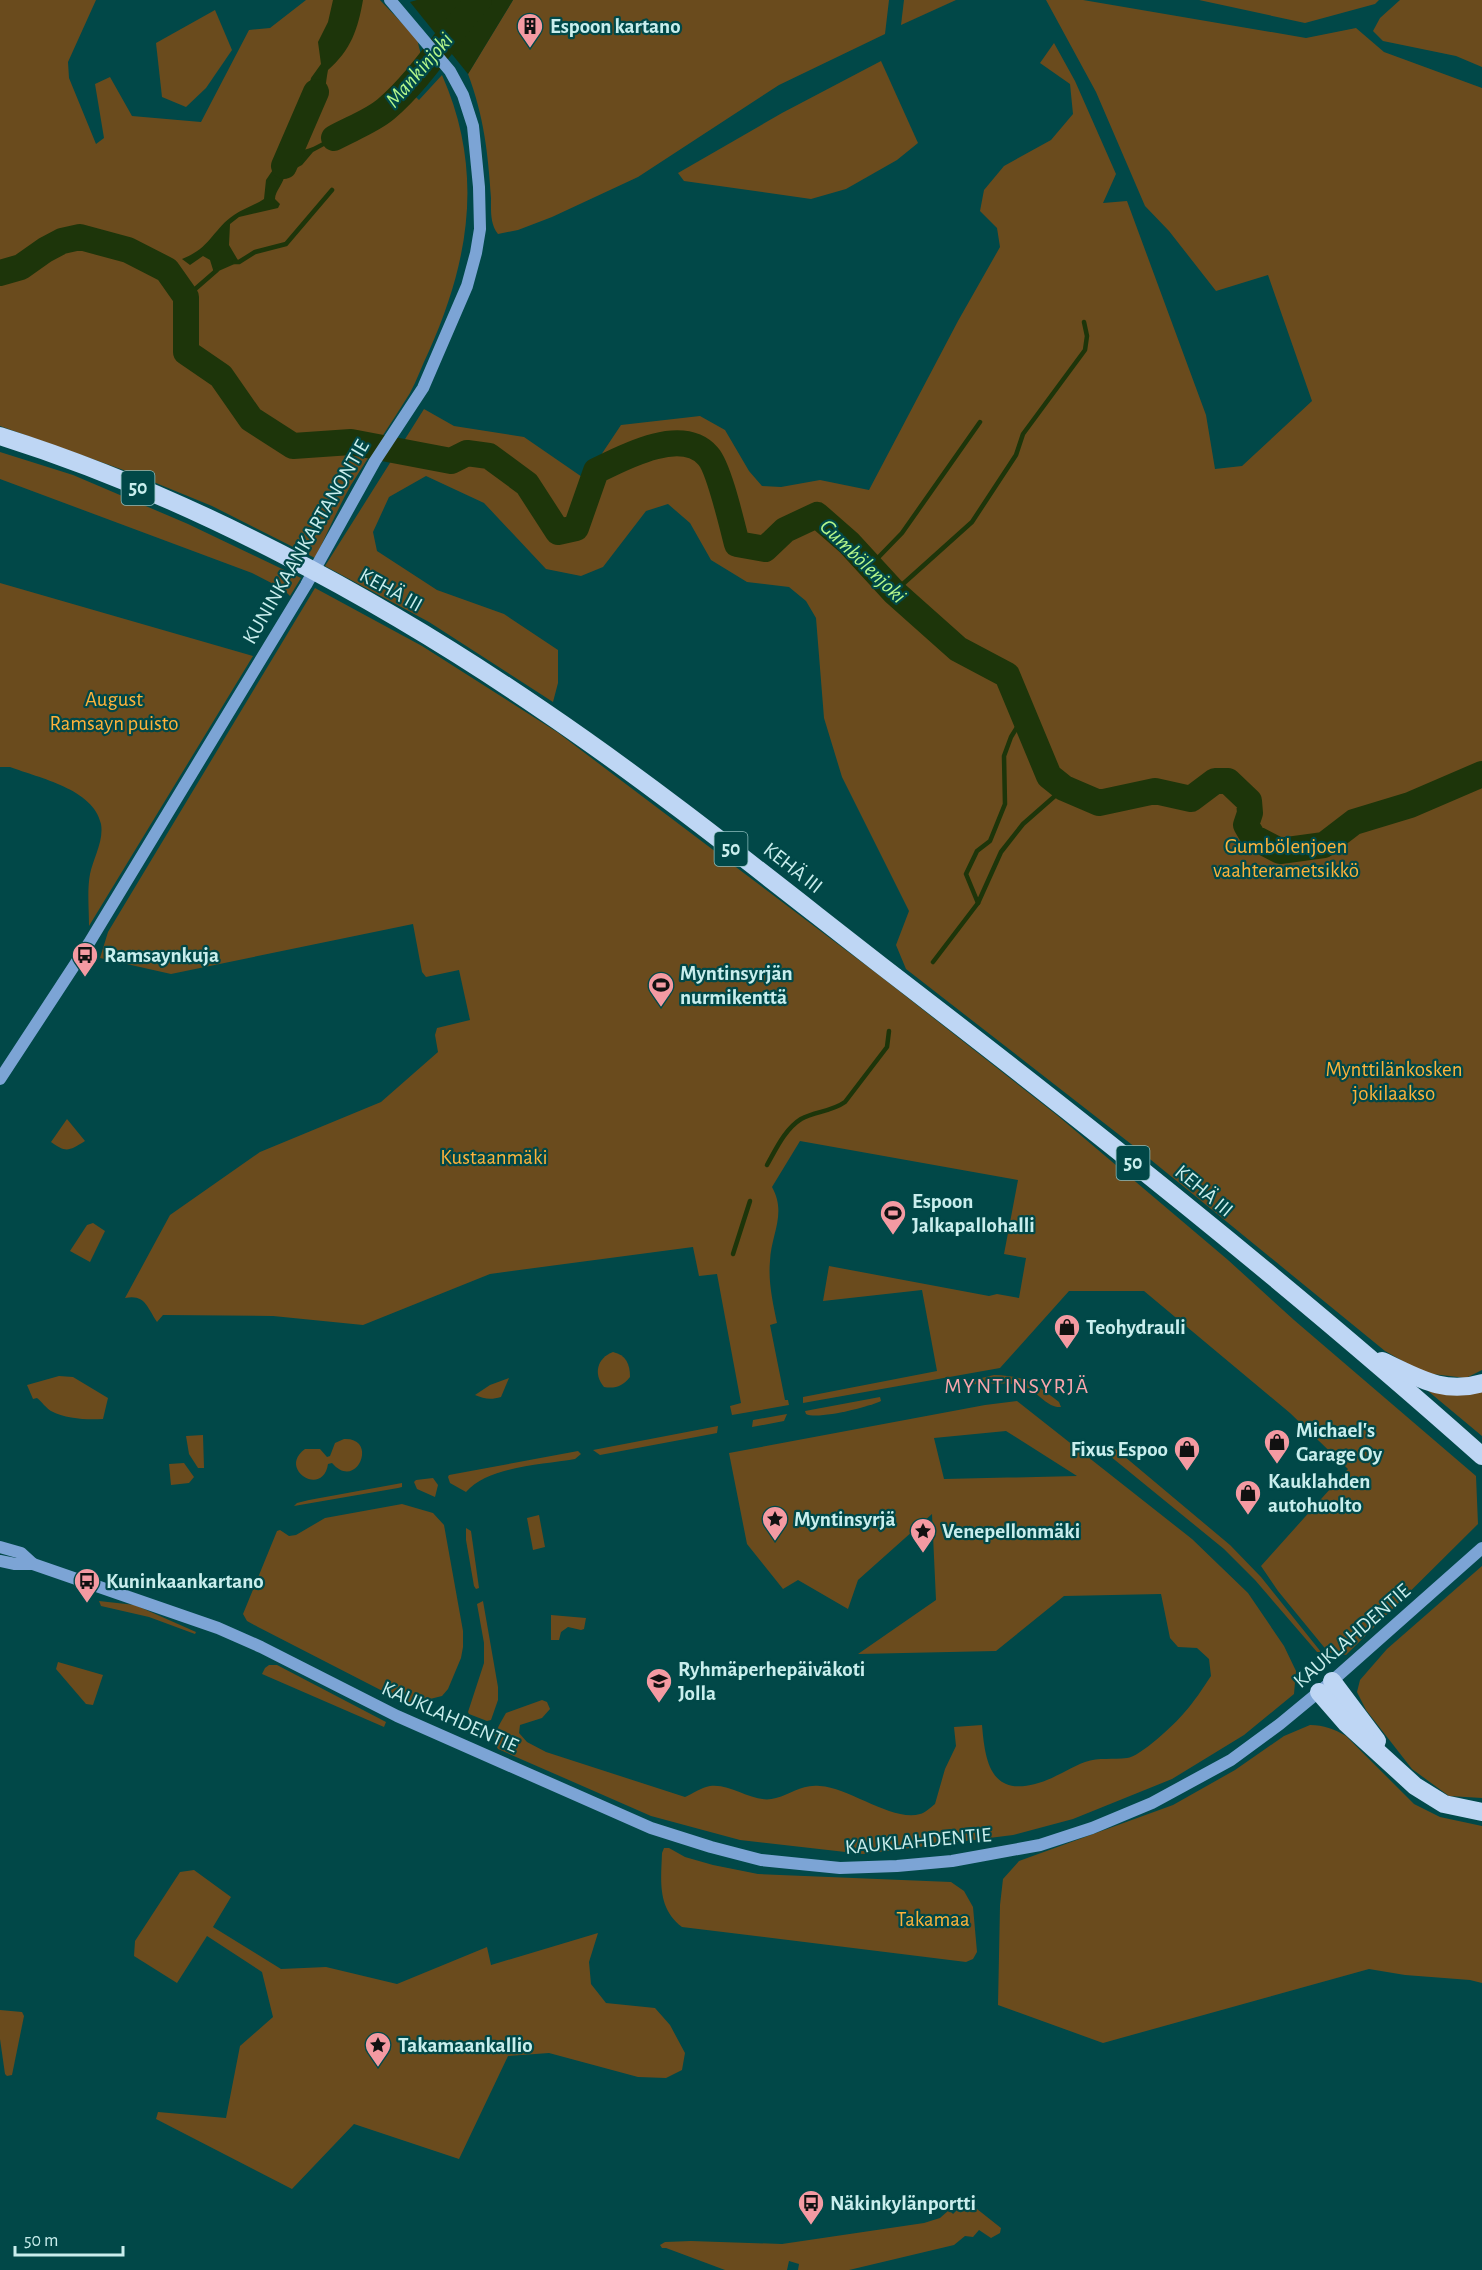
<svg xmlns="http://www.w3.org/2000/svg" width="1482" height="2270" font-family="'Alegreya Sans',sans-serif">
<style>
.green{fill:#6a4b1d;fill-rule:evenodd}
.water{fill:#1d350a}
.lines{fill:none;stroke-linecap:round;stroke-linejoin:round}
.stream{stroke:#1d350a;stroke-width:4.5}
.river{stroke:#1d350a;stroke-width:26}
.secondary{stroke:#7ca4d5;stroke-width:12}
.highway{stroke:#bed6f4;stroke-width:18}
.labels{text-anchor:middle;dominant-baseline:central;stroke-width:4.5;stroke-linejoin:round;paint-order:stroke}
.shield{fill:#014848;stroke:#8dbcbc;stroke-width:1.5}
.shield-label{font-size:20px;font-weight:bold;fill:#c9eeed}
.poi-label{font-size:21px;font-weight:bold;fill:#c9eeed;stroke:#014848;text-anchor:start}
.street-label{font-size:21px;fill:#c9eeed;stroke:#014848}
.park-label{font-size:21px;fill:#fdb23b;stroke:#014848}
.water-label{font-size:22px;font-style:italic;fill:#b5f78b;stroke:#014848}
.neighbourhood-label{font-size:22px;letter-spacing:1.5px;fill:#f9a5ab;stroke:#014848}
</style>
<rect width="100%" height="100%" fill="#014848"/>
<g class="green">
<path d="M0 0H96L68 62 69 78 96 144 104 138 95 84 110 77 132 116 201 122 249 30 270 28 306 0H380L417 39 421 55 398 80 419 100 442 75C484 170 470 259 429 351 422 365 417 380 410 393 391 424 370 454 351 485 338 508 327 534 315 558L212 506 129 472 0 426Z"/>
<path d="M513 0H889L885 34 779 85 638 177 552 217 518 230 498 234C490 224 491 211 491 198 488 153 484 117 468 74Z"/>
<polygon points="904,0 956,0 901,25"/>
<polygon points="1046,0 1083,0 1306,38 1356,28 1384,52 1482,88 1482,1370 1466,1378 1424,1373 1385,1351 1140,1151 906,969 896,945 909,911 842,777 824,718 816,618 806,601 789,587 747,582 711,560 690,523 668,504 646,511 603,567 581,576 546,569 484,503 426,476 389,497 373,532 377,551 437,590 504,614 558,650 558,683 553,702 429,622 325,566 424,409 454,426 524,437 585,479 621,425 700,416 725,430 749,471 762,486 781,487 820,480 869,490 958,321 1000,247 997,228 980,211 984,190 1004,166 1051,140 1073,114 1070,84 1040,63 1054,43 1075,81 1116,174 1103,203 1127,201 1206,415 1215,469 1242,466 1312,401 1268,275 1216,291 1169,231 1145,206 1096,92"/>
<polygon points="1199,0 1379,0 1375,4 1305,23"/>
<polygon points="1400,0 1482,0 1482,67 1456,56 1383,41 1373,31 1380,18"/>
<polygon points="215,10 232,50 206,88 186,107 162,97 156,43"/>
<polygon points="881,61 918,143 897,160 846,189 811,199 684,181 678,173 782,113"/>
<polygon points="0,452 73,475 188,524 301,578 290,596 283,589 252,573 0,479"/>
<path d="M0 583 253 656 89 926C89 909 87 890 90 874 93 859 104 841 101 824 94 789 39 778 10 767H0Z"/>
<path d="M315 588 422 646 557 732 880 976 1058 1116 1228 1260 1294 1320 1476 1476 1478 1524 1346 1655 1328 1652 1278 1591 1261 1566 1348 1469 1290 1413 1144 1291H1069L1000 1368 803 1403V1397L937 1371 922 1290 823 1301 829 1266 989 1296 997 1294 1019 1298 1026 1258 1004 1254 1018 1180 800 1141 772 1187C787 1214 771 1234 770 1261 768 1282 773 1303 777 1323L770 1325 785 1400H788L789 1405 732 1415 730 1406 741 1403 717 1274 699 1276 693 1247 490 1274 363 1325 273 1316 163 1315 157 1322C147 1307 145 1294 125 1298L170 1215 260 1152 381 1102 438 1052 435 1035 437 1028 470 1020 459 970 426 977 422 972 413 924 171 974 100 958 108 932Z"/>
<path d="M67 1119 85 1141C69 1151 66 1153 51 1142Z"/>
<polygon points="93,1223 105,1231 90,1262 70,1251 87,1225"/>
<path d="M613 1352C626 1355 630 1364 630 1377 623 1386 615 1389 604 1387 593 1374 597 1358 613 1352Z"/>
<path d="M994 1375C1027 1376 1034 1383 1059 1402L1061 1407C1048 1408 1039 1394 1029 1389 1013 1380 985 1385 967 1384L965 1382Z"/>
<path d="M59 1376 73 1377 108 1398 103 1419C87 1420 66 1419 51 1411 46 1408 42 1402 37 1398L33 1399 27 1385Z"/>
<path d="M509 1378 501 1397C491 1400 484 1399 475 1395L490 1385Z"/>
<polygon points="1428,1391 1443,1394 1482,1391 1482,1436"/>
<path d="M880 1397 881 1401C869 1407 817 1420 806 1414L805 1411Z"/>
<path d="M1017 1401 1192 1539 1248 1593 1284 1646 1296 1671 1294 1694 1244 1735 1172 1779 1073 1819 1013 1835 863 1854 740 1840 651 1816 498 1749C490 1737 500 1724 506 1713L542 1700 547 1702 550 1709 542 1718 520 1725 519 1733 527 1742 546 1752 685 1797C692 1794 702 1787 710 1786 733 1783 754 1805 776 1798 792 1794 801 1784 820 1786 850 1788 893 1822 920 1814 925 1813 931 1807 935 1804L945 1769 956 1746 954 1727 982 1725C985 1760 990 1796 1035 1784 1052 1780 1069 1768 1085 1762 1099 1757 1113 1760 1127 1758 1140 1757 1175 1724 1184 1713 1194 1702 1203 1688 1211 1676L1209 1659 1197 1648 1178 1647 1170 1638 1161 1594 1064 1596 996 1651 858 1654 936 1600 932 1514 858 1580 848 1609 798 1580 783 1589 747 1544 729 1453 985 1405ZM1006 1431 1077 1476 944 1479 934 1438Z"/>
<polygon points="787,1414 784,1421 752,1427 753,1420"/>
<polygon points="718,1426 717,1433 712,1434 600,1455 593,1450"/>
<polygon points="203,1435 204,1468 198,1468 189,1454 186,1436"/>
<path d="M344 1439C379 1437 357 1492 332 1463L328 1464C323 1498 277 1469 305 1449H320L327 1457 330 1456 335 1443Z"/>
<polygon points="1112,1446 1230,1545 1261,1577 1321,1652 1317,1652 1255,1580 1224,1549 1110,1456"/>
<path d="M578 1451 581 1454 575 1459C542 1465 488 1466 466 1492L450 1483 448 1477 449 1475Z"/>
<polygon points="184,1463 194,1477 189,1483 171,1485 169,1464"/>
<polygon points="433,1478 438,1485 435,1497 417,1489 414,1482 416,1480"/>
<polygon points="402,1483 402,1487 398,1488 294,1506 297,1503 309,1500"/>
<polygon points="402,1504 433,1513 444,1525 463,1631 463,1647 461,1658 448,1689 442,1696 430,1699 420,1705 402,1701 258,1627 247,1621 243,1614 277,1531 280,1530 289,1536 296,1535 325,1518"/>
<polygon points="539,1515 545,1547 533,1550 527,1518"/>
<polygon points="466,1528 471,1531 479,1588 476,1589 474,1586 466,1540"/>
<polygon points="1482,1566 1482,1798 1449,1796 1412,1769 1366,1710 1357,1692 1360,1680 1387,1649"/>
<polygon points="99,1601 135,1605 196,1632 195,1634 149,1617 101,1606"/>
<polygon points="483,1601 498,1687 498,1700 491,1720 487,1721 469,1714 468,1712 484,1663 484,1643 477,1604"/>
<polygon points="551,1615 586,1618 584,1629 581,1630 568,1627 561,1632 559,1640 551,1640"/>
<polygon points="58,1662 103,1675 93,1705 86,1704 56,1669"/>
<polygon points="269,1665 277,1665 386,1722 384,1727 262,1674 265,1668"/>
<path d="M1310 1725C1324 1725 1334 1729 1346 1736L1414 1804 1440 1817 1482 1826V1983L1470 1980 1405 1975 1369 1969 1103 2043 998 2005 1000 1905 1003 1879 1019 1861 1173 1805 1235 1770 1284 1736Z"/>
<path d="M664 1848H669L685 1857 713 1865 758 1874 951 1882 964 1891 973 1907 977 1952 973 1959 966 1962 682 1927C657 1908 661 1881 662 1853Z"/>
<polygon points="194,1870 231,1897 213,1927 281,1969 326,1967 397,1984 487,1947 491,1965 598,1933 589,1962 591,1984 606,2003 655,2008 670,2025 685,2053 682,2070 666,2078 638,2077 549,2053 508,2056 459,2159 354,2124 292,2189 156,2119 158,2112 226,2118 240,2046 273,2017 262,1972 207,1936 177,1983 134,1956 135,1941 180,1872"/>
<polygon points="0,2010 22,2012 24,2016 12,2075 7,2076 5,2074 0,2039"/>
<polygon points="969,2206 977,2209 1001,2228 1000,2233 991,2238 979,2230 973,2237 965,2236 954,2245 849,2270 798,2270 799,2264 789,2261 787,2270 725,2270 666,2248 662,2248 660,2245 665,2242 691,2241 782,2244 924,2223 940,2218 949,2210 953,2214 959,2208"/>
</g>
<g class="water">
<path d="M333 0H363C358 29 351 50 328 70 323 95 328 115 300 125L298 132 299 150C319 152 358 114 376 105L379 108 377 110 354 130 313 152 302 165 285 174C284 183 275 191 275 199L280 204 278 208 239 217 230 224 229 245 239 262 214 273 210 260 203 256 190 265 182 259C211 248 213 229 234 215 243 209 255 205 264 199L266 180 283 155 293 125 306 100 311 78 321 64 318 42 328 22Z"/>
<polygon points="417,0 513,0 468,74 410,2"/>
</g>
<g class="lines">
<g class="stream">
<polyline points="234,262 239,262 255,252 286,244 332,190"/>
<polyline points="186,297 217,270"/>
<polyline points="870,566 902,533 980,422"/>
<polyline points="894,592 972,522 1016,455 1023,434 1085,350 1087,336 1084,322"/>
<polyline points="978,903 966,874 977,851 990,841 1005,804 1004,756 1011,737 1024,716"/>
<polyline points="933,962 978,903 1001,852 1023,824 1064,788"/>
<path d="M767 1165C776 1149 785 1129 801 1119 815 1111 831 1112 845 1102L887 1047 889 1031"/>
<polyline points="733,1254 750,1201"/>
</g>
<g class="river">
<path d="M334 138C350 129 372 121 386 109 422 78 447 35 479 0"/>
<polyline points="284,166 316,92"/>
<path d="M0 273 21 267 45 250 62 241 80 237 128 250 167 270 186 297V352L221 376 251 419 293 446 351 442 451 461 467 453 489 456 527 484 558 532 576 528 596 471C624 457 682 426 708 456 719 468 732 525 737 544L765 549 785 530 817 515 849 543 894 592 958 649 1007 675 1049 776 1064 788 1099 803 1155 791 1191 799 1215 781H1228L1249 801 1250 813 1246 825 1253 837 1280 851 1324 845 1354 822 1410 805 1482 774"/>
</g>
<g class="secondary">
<polyline points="0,1079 89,943 306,585 375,461 423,388 467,286 476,253 480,229 479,187 473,126 463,95 450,71 390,0"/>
<polyline points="0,1547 21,1553 33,1564"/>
<polyline points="0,1561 15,1564 33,1564 218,1628 261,1647 397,1716 651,1828 711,1847 761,1860 840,1868 897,1866 952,1861 1040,1845 1092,1828 1152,1803 1231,1760 1280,1724 1332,1681 1482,1548"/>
</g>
<g class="highway">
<path d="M0 436C188 495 380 599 542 710 660 790 771 880 883 967 1087 1124 1290 1285 1482 1456"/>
<path d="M1382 1361C1417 1377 1443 1395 1482 1383"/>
<polyline points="1332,1681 1377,1741"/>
<polyline points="1319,1692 1346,1723 1415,1786 1444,1804 1482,1812"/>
</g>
</g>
<defs>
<g id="building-pin" transform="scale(1.35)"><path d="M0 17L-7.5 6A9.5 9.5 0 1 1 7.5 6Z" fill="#f49aa2" stroke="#014848"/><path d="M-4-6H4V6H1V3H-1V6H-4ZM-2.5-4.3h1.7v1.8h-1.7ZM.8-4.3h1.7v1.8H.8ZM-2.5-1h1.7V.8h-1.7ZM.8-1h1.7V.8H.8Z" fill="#111"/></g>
<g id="bus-pin" transform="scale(1.35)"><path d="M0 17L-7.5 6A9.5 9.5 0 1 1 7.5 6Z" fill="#f49aa2" stroke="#014848"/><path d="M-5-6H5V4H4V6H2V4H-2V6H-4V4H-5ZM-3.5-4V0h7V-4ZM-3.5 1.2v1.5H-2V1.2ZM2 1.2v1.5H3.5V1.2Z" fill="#111"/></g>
<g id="stadium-pin" transform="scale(1.35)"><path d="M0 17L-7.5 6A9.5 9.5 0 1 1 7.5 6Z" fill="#f49aa2" stroke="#014848"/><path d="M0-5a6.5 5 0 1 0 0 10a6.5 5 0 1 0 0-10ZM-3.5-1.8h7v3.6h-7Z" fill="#111"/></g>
<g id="shop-pin" transform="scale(1.35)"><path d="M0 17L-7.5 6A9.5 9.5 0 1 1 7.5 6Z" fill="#f49aa2" stroke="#014848"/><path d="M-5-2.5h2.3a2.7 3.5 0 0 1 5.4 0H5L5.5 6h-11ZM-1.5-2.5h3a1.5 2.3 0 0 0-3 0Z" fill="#111"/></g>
<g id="sight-pin" transform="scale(1.35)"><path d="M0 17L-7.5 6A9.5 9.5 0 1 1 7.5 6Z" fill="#f49aa2" stroke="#014848"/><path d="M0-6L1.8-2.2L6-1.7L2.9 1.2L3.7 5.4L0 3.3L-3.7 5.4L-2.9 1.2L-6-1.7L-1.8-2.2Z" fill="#111"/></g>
<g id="school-pin" transform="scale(1.35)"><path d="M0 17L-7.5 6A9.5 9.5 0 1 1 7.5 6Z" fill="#f49aa2" stroke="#014848"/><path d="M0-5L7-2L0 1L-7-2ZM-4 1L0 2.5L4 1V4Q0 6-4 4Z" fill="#111"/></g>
</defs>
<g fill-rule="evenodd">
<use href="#building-pin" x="530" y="26"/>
<use href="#bus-pin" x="85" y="955"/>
<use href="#stadium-pin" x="661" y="985"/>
<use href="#stadium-pin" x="893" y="1213"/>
<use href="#shop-pin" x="1067" y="1327"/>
<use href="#shop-pin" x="1277" y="1442"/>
<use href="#shop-pin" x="1187" y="1449"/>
<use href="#shop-pin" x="1248" y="1493"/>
<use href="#sight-pin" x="775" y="1519"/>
<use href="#sight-pin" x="923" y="1531"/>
<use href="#bus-pin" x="87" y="1581"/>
<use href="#school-pin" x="659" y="1681"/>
<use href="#sight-pin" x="378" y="2045"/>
<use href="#bus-pin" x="811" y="2203"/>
</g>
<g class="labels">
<g class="shield">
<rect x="121.5" y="471" width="33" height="34" rx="4.5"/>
<rect x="714.5" y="832" width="33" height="34" rx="4.5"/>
<rect x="1116.5" y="1146" width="33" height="34" rx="4.5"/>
</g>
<g class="shield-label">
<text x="138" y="488">50</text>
<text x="731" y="849">50</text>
<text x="1133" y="1163">50</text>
</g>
<g class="poi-label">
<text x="550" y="26">Espoon kartano</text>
<text x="104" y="955">Ramsaynkuja</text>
<text x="680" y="973">Myntinsyrjän<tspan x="680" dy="24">nurmikenttä</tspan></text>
<text x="912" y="1201">Espoon<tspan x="912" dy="24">Jalkapallohalli</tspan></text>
<text x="1086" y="1327">Teohydrauli</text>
<text x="1296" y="1430">Michael's<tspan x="1296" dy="24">Garage Oy</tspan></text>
<text x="1168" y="1449" text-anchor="end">Fixus Espoo</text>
<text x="1268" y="1481">Kauklahden<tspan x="1268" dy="24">autohuolto</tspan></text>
<text x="794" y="1519">Myntinsyrjä</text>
<text x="942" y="1531">Venepellonmäki</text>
<text x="106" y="1581">Kuninkaankartano</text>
<text x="678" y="1669">Ryhmäperhepäiväkoti<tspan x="678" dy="24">Jolla</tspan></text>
<text x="398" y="2045">Takamaankallio</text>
<text x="830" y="2203">Näkinkylänportti</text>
</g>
<g class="street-label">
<text transform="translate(306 542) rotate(-60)">KUNINKAANKARTANONTIE</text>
<text transform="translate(391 590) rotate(29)">KEHÄ III</text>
<text transform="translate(793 868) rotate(38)">KEHÄ III</text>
<text transform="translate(1204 1191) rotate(40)">KEHÄ III</text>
<text transform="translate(1352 1636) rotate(-41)">KAUKLAHDENTIE</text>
<text transform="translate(450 1717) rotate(24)">KAUKLAHDENTIE</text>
<text transform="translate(918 1841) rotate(-5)">KAUKLAHDENTIE</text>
</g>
<g class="park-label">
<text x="114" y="699">August<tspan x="114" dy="24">Ramsayn puisto</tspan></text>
<text x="1286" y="846">Gumbölenjoen<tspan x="1286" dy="24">vaahterametsikkö</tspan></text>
<text x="1394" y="1069">Mynttilänkosken<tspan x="1394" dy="24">jokilaakso</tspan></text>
<text x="494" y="1157">Kustaanmäki</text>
<text x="933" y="1919">Takamaa</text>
</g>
<g class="water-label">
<text transform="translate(419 70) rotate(-49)">Mankinjoki</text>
<text transform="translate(863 561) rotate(44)">Gumbölenjoki</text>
</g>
<g class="neighbourhood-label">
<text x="1017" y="1386">MYNTINSYRJÄ</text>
</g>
</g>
<path d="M15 2246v9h108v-9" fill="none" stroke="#c9eeed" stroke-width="3"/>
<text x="24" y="2246" font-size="18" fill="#c9eeed" stroke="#014848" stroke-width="4.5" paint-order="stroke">50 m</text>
</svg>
